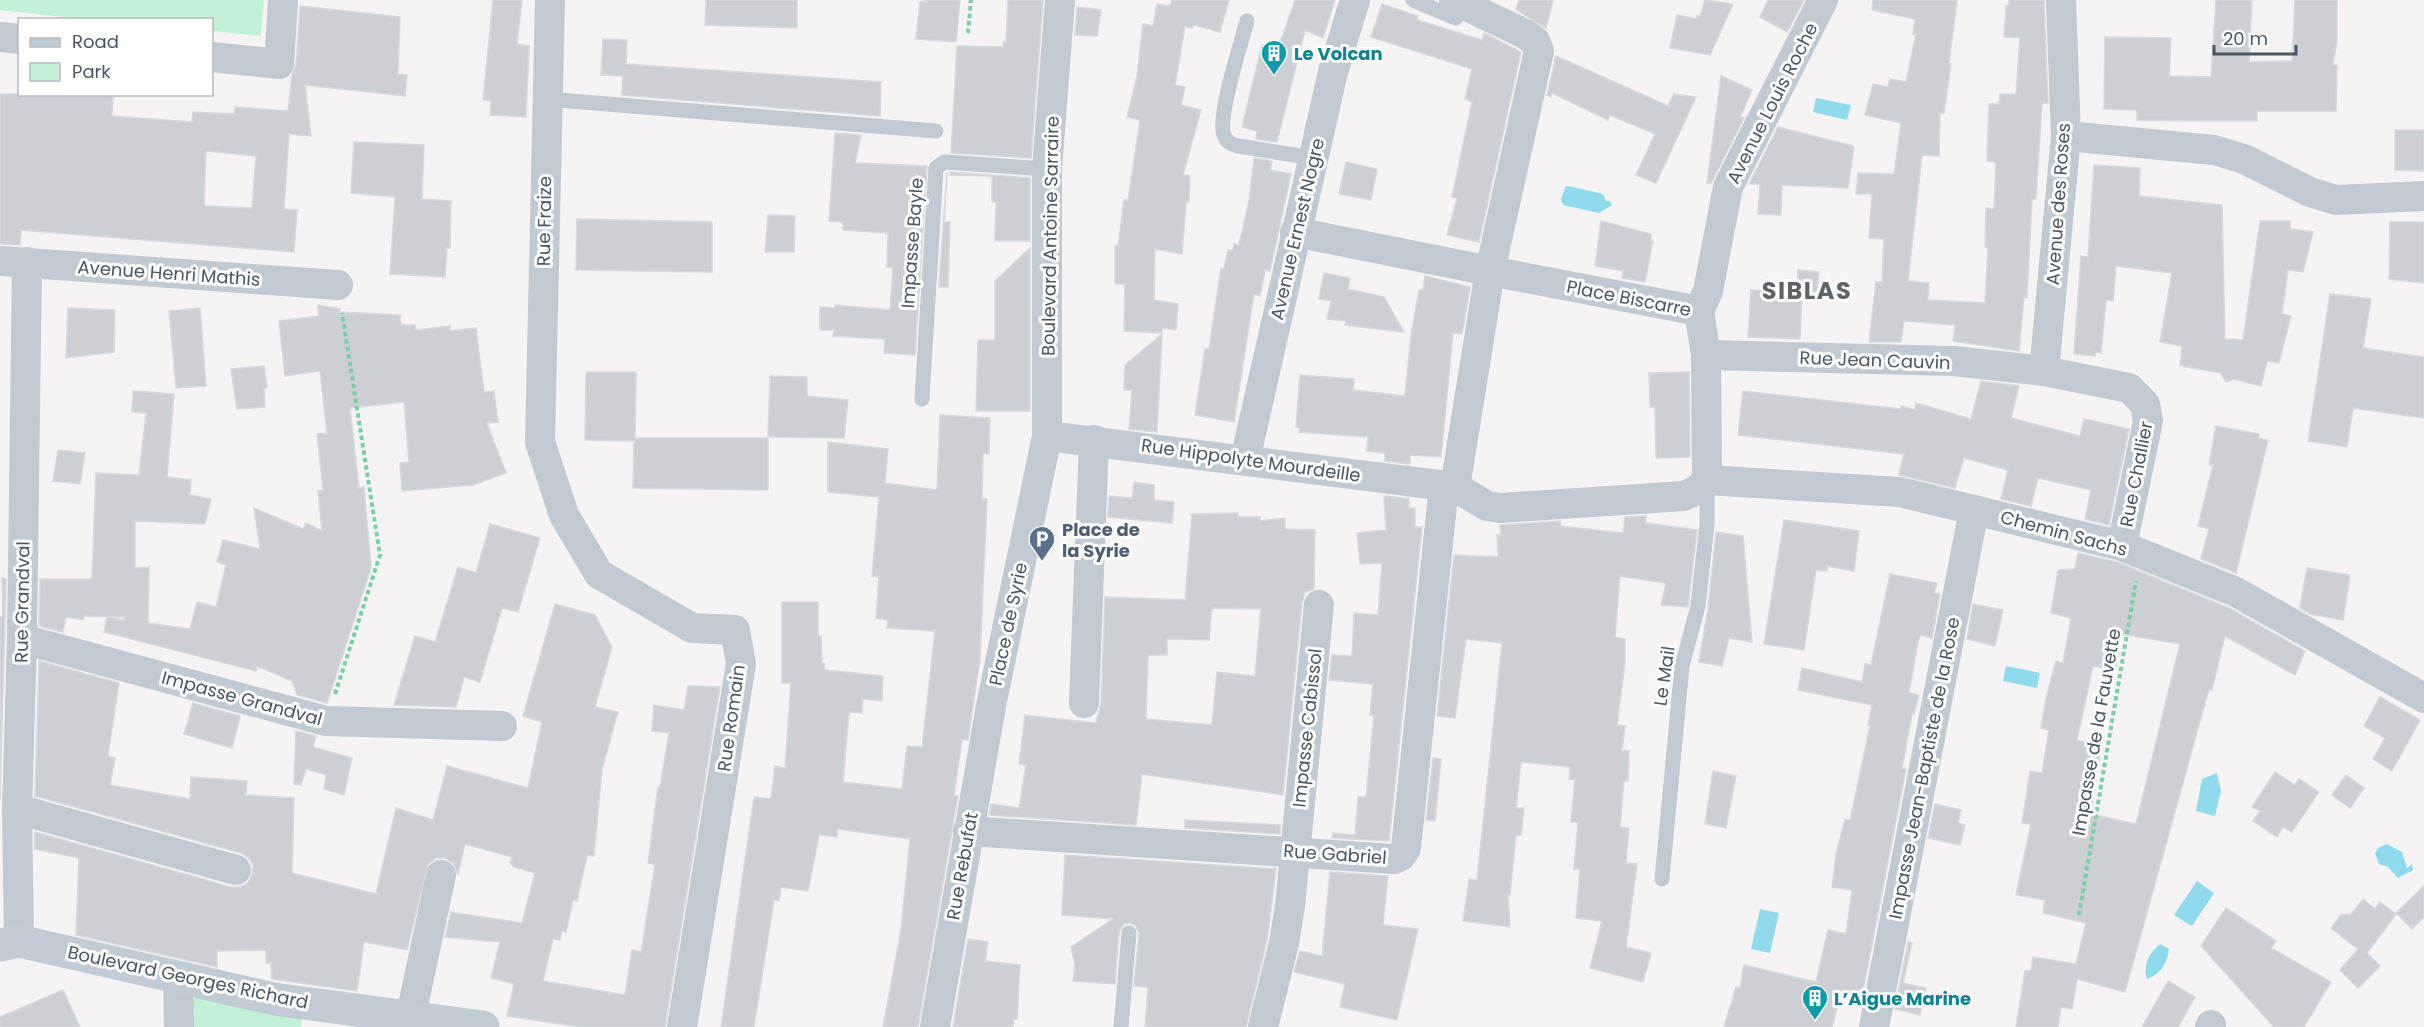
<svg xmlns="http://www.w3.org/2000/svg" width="2424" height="1027" font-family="Poppins,sans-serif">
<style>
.green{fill:#c3f1d5}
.water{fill:#90daee}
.building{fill:#cdcfd5;stroke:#d7d9de;stroke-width:1.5;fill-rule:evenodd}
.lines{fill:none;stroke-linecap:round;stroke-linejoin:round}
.path{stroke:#7ad0a6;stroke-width:4;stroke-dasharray:4.5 3;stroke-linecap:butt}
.service{stroke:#c1cad2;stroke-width:15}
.minor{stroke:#c1cad2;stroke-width:30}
.secondary{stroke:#c1cbd6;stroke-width:33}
.labels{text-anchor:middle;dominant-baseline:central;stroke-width:6;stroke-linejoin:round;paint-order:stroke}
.culture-label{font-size:18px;font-weight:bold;fill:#0d838f;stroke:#fff;text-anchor:start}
.street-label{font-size:18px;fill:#4a5661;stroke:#fff}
.service-label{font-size:18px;font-weight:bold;fill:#4e5e75;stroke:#fff;text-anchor:start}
.district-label{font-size:24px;font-weight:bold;letter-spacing:1.5px;fill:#5f6368;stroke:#fff}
</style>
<rect width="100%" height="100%" fill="#f5f3f3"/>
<g class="green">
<polygon points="0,0 264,0 261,36 212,31 212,20 92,20 0,10"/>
<polygon points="188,985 301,1012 301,1027 189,1027"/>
</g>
<g class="water">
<polygon points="1816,98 1851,105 1847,120 1813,112"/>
<polygon points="1568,186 1603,194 1606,201 1610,201 1612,205 1599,213 1563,205 1561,200 1565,187"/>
<polygon points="2006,666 2040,673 2037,688 2003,681"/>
<polygon points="2217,773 2221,791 2215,816 2196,811 2202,779"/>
<polygon points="2387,844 2402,852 2407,868 2412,864 2413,870 2398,878 2388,867 2379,864 2375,853 2378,848"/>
<polygon points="2197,881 2214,893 2192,926 2174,915"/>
<polygon points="1760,909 1779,913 1770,953 1751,949"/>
<path d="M2160 944 2169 949C2167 965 2160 974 2147 979 2143 965 2148 954 2160 944Z"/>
</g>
<g class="building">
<polygon points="493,0 522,0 517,44 529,46 526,117 490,115 491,101 483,100"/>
<polygon points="706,0 797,0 797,28 705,25"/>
<polygon points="930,0 960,0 956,42 916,39 920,2"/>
<polygon points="1008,0 1043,0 1031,158 951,153 957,46 1003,47 1003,42 1006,42"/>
<polygon points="1172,0 1229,0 1220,32 1193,25 1192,28 1185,26 1175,85 1185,87 1181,105 1201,110 1183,175 1190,176 1189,202 1186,202 1182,254 1155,249 1154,300 1178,304 1176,330 1162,328 1162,333 1124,331 1125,284 1115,284 1115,246 1118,246 1124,200 1128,200 1140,120 1127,117 1137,76 1143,24 1153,26 1157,4 1170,6"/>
<polygon points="1295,0 1335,0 1323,38 1305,30 1277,142 1256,139 1257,131 1242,127 1262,45 1278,49"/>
<polygon points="1519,0 1553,0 1546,28 1516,10"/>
<polygon points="1705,0 1733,4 1710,55 1670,48 1677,15 1697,19 1697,15 1700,16"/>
<polygon points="1768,0 1804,0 1787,32 1760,17"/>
<polygon points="1873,0 1957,0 1949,63 1951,64 1944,113 1940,113 1939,156 1922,155 1908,281 1929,283 1928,300 1985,303 1988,248 1985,247 1986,208 1994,209 1996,162 1987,161 1989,104 1999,104 2000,94 2016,94 2020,38 2004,37 2006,6 2009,5 2009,0 2044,0 2048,103 2042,103 2036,199 2032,199 2027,297 2024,296 2019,351 1953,341 1955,325 1904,321 1901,342 1869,342 1876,282 1882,282 1884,239 1869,238 1872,194 1856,194 1858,173 1894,174 1901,123 1865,115 1873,84 1888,87 1890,79 1906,82 1916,34 1913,34 1915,19 1872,10"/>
<polygon points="2216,0 2252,0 2249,62 2292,61 2295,0 2337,0 2337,40 2333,65 2337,65 2336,111 2257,111 2257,121 2209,121 2137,120 2137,110 2104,109 2105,37 2171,38 2169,76 2211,77"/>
<polygon points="1382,4 1418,16 1417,20 1482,40 1484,33 1521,52 1479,242 1447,235 1457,198 1452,197 1472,102 1465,99 1472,69 1371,37"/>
<path d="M300 6 400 17 398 74 407 75 405 96 305 85 311 136 289 134 284 209 297 210 294 252 21 230 20 245 0 244V94H113L112 116 192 122 193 112 234 114 235 107 288 111 292 75 296 65ZM206 151 256 156 252 208 204 206Z"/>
<polygon points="1077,7 1101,10 1097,36 1075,35"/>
<polygon points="603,39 627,40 626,64 881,82 880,116 622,95 623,76 601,75"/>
<polygon points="1556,56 1668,106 1674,94 1696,97 1656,183 1636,175 1655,134 1610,115 1608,120 1552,93 1551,97 1547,95"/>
<polygon points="1721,76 1752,90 1740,117 1744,118 1711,183 1707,183"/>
<polygon points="1778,127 1854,146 1848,188 1782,185 1781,215 1758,214 1760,184 1749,184"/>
<polygon points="2395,130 2424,130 2424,171 2395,170"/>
<polygon points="835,133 861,135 855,163 927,166 915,355 884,353 885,339 833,336 834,330 820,330 820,307 835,308 835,305 890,310 893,267 887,267 888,233 843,230 843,222 829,221"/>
<polygon points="354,142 424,145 422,199 451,201 450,248 447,248 445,277 390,274 395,197 351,193"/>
<polygon points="1254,158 1272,161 1270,170 1291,174 1270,271 1265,270 1260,296 1254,294 1234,422 1195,415 1205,349 1209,349 1221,268 1224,269 1228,250 1233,250 1234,244 1239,245 1249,201"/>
<polygon points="1346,162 1377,169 1371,200 1339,194"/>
<polygon points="2094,165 2140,168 2139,196 2222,205 2225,339 2243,340 2260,221 2290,221 2290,229 2313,232 2303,272 2288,270 2282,314 2291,316 2279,363 2267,361 2261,386 2234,379 2226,382 2221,373 2180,366 2182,346 2160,342 2172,273 2116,266 2113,301 2106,300 2101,353 2095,352 2095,356 2074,354 2081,256 2088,257"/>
<polygon points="947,172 944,222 950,222 948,287 939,287"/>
<polygon points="950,172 1030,178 1030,241 995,241 996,202 992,202 992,176 950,175"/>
<polygon points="768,215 795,216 794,252 765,252"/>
<polygon points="577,219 712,222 712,272 576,270"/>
<polygon points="1601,221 1651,234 1651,241 1653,241 1645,282 1622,278 1623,271 1595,266"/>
<polygon points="2390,222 2424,222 2424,283 2389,279"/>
<polygon points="1030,248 1030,411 976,411 978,340 995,340 995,281"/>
<polygon points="1798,270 1819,272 1817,292 1798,292 1802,292 1800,339 1748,337 1751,290 1797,292"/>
<polygon points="1324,273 1350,278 1348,289 1384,297 1404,332 1345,325 1346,321 1327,319 1331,301 1319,299"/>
<polygon points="1425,276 1470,287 1462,334 1453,333 1441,457 1410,455 1410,464 1385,461 1385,453 1367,451 1368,437 1299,432 1300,428 1296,427 1300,375 1354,379 1353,390 1405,396 1411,335 1419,290 1423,290"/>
<polygon points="2330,294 2371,299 2363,348 2424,357 2424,418 2353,408 2347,447 2308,441"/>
<polygon points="318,305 340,309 340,312 400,315 401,325 415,325 416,330 450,326 450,331 476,328 484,392 494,391 498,422 487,423 506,473 473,485 402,491 400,463 409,462 404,402 350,408 359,488 364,487 371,568 327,703 297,695 292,681 257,666 256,671 104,632 107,617 124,620 124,617 84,616 83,620 66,617 63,632 39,626 40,579 92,579 96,473 139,475 146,413 132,412 133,391 174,394 167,477 191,480 190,495 211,499 205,524 135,521 135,568 149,567 148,623 190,629 197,602 216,607 226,565 217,562 223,540 260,549 254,508 303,529 306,523 322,531 318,491 323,490 317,434 327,433 320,371 285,376 279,321 319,316"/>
<polygon points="68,308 115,310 114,352 66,358"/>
<polygon points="200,308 206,386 176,388 169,311"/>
<polygon points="1162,334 1157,432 1129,429 1132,390 1124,390 1125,365"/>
<polygon points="264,366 267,388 264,388 265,407 237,409 231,369"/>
<polygon points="586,372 636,372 635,438 768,438 768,490 633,488 634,441 585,440"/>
<polygon points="1689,372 1690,457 1656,458 1655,407 1650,407 1649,373"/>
<polygon points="770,376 807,377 807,396 848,400 844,438 768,437"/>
<polygon points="1981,381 2019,386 2011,418 2080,436 2084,419 2129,429 2109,525 2085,519 2091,490 2038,478 2031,506 2001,499 2008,470 1964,458 1955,488 1899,475 1904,454 1738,435 1743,391 1901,409 1901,406 1915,410 1916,403 1971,419"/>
<polygon points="940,415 990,418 989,454 983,453 982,499 987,499 980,659 968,740 962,740 954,795 958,796 918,1027 883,1027 901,930 910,839 838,829 837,837 819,835 808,891 781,887 779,901 774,900 754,1027 721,1027 754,797 771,799 775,766 785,768 791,683 782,683 782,602 818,602 818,636 821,636 822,663 824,663 825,670 883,676 882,701 863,699 862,713 849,712 843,782 902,789 907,746 922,747 935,631 887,628 888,620 876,618 879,577 872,576 879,497 828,492 828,442 888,449 885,483 937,490"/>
<polygon points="2216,426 2259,434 2258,438 2268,440 2236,573 2201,559 2209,529 2198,526 2213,465 2209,465"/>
<polygon points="58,450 85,453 80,484 53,481"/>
<polygon points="1134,482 1154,485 1154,500 1174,502 1172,523 1108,517 1109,496 1132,498"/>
<polygon points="1387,496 1409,499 1409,508 1415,508 1415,527 1422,527 1389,841 1332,838 1333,833 1355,835 1358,797 1366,797 1374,715 1370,715 1373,684 1329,680 1332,655 1352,656 1354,613 1378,615 1382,563 1360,564 1357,533 1386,530 1384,497"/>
<path d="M1238 513V517H1260V521L1285 518V529L1315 530 1314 589 1305 592 1302 603 1283 795 1142 774 1136 825 989 815 991 804 1019 808 1026 765 1019 764 1025 715 1096 723 1101 704 1105 597 1185 600 1192 514ZM1212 608 1261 609 1255 676 1217 672 1212 725 1146 719 1148 655H1167V639L1209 640Z"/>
<polygon points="1646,516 1646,523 1697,530 1688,607 1661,605 1666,583 1620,576 1615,637 1625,639 1625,662 1617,725 1625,726 1622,750 1629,751 1628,781 1624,781 1620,827 1629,828 1626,863 1637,864 1626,947 1651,953 1643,982 1590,968 1602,921 1576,918 1580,869 1574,869 1578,822 1571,822 1575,780 1569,779 1570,767 1521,762 1516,808 1524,808 1521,835 1516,835 1510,895 1508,894 1510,927 1463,921 1469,879 1477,880 1502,643 1466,639 1455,718 1437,716 1454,555 1498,557 1497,535 1501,535 1500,525 1560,521 1560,526 1623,533 1625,517"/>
<polygon points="1784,520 1859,531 1854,571 1827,566 1827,571 1816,570 1804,650 1764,644"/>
<polygon points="490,524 540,538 518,612 502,608 480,682 464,677 456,707 394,705 415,636 435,642 458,567 476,573"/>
<polygon points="1716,532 1743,536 1752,642 1729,638 1722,666 1699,662 1708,609"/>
<path d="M2078 553 2117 562 2229 608 2305 651 2295 675 2225 636 2212 690 2209 689 2125 992 2077 979 2072 1009 2061 1007 2058 1027H2016L2025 971H2031L2033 957 2076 964 2086 923 2043 913 2045 900 2016 895 2031 824 2022 823 2030 771 2042 773 2049 730 2041 728 2046 699 2056 661 2063 663 2071 618 2051 613 2058 570 2075 569ZM2121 634 2180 644 2136 824 2091 814 2101 746 2077 740 2093 666 2116 670Z"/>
<polygon points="2307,568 2350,575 2343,620 2310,614 2300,608"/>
<polygon points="1890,574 1937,583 1934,593 1940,594 1932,638 1920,635 1918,642 1909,693 1919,695 1914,714 1912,714 1902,768 1906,769 1861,1001 1840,996 1832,1027 1724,1027 1736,987 1740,988 1744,965 1816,982 1828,930 1846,934 1852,890 1832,887 1836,854 1845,819 1850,820 1870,726 1868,725 1872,705 1798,690 1802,668 1862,682 1865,664 1871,665"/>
<polygon points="2,578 6,579 0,800 0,617 3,617"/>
<polygon points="555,604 595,615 612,647 595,707 618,712 602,769 594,856 587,855 577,901 573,900 566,932 562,931 560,940 553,939 543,981 625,995 632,950 641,952 655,864 648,863 658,787 660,787 669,733 652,731 654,705 684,710 688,686 720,687 665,1027 580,1027 507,1016 514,984 491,978 500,942 445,937 451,912 522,923 535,873 514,867 510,863 512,857 465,844 458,874 453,863 445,858 436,858 428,864 407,950 364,942 357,991 272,979 271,963 266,963 266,950 217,951 217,967 76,935 79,858 35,849 35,832 231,887 240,887 248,883 252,875 253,866 249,858 241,853 35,796 39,661 119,683 108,756 115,758 110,785 190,799 191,777 247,781 246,795 294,798 292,873 376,894 396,808 433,820 447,766 528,788 542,722 523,716"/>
<polygon points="1973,604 2003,610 1995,646 1967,639"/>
<polygon points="2380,697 2420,720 2392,771 2373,759 2385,738 2364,726"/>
<polygon points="193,703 240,716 232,748 184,734"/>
<polygon points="296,731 316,736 313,747 352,758 344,795 324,789 326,775 306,769 301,785 294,784"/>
<polygon points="1433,758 1441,759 1435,821 1426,820"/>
<polygon points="1713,771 1736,776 1726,828 1705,824"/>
<polygon points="2275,772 2295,785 2299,779 2319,792 2292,832 2283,827 2277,837 2253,821 2260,811 2252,807"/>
<polygon points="2346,775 2364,788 2350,808 2332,795"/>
<polygon points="1935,804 1961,810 1958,823 1965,825 1960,845 1928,838"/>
<polygon points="1185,820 1280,825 1280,834 1185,828"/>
<polygon points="1065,855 1276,869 1267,940 1246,1027 1145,1027 1148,987 1134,986 1139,933 1135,925 1130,923 1124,924 1119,932 1115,984 1073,981 1075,965 1071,947 1113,919 1062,915"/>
<polygon points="1330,872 1388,876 1383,925 1418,929 1397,1020 1340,1007 1345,984 1294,972 1300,951 1322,956"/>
<polygon points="2424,886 2424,917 2412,929 2396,913"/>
<polygon points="2363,899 2375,909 2380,902 2396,914 2367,953 2380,966 2358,988 2340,970 2358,949 2331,928 2341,915 2351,914"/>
<polygon points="2226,908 2276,941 2271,948 2331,982 2304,1027 2274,1027 2201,946"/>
<polygon points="968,939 988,942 985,961 1020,965 1017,1019 1014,1019 1013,1027 953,1027"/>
<polygon points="1908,942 1912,943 1903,983 1926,988 1920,1015 1895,1009"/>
<polygon points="2168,981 2195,997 2178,1027 2142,1027"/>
<polygon points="63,990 80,1027 0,1027 0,1017"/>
</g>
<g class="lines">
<g class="path">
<polyline points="968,33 971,0"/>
<polyline points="335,694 380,555 342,313"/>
<polyline points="2079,915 2136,581"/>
</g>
<g class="service">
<polyline points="1413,0 1456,18"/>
<path d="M1247 21C1241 44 1217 116 1224 135 1226 142 1231 144 1238 146L1313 158"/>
<polyline points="546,99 936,131"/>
<polyline points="922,399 936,168 944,162 1047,169"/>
<polyline points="1662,879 1682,666 1698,606 1707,524 1707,480"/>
<polyline points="1121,1027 1129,933"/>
</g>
<g class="minor">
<polyline points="550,0 540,442 564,515 599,574 692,628 735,630 741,664 682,1027"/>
<polyline points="0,37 20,39"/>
<polyline points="212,57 279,64 283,0"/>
<polyline points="2066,136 2214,150 2244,159 2310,192 2336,200 2424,196"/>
<polyline points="1295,232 1490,271 1539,51 1535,41 1525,34 1454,0"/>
<polyline points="0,261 338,285"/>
<polyline points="1699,311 1708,291 1728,187 1823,0"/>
<polyline points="1706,355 1954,361 2044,371 2129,388 2145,404 2148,421 2122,546"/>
<polyline points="2044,371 2066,136 2061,0"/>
<polyline points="1047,436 1455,487 1487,506 1500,508 1684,496 1697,490 1707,480 1706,355 1699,311"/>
<polyline points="1245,460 1333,72 1355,0"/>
<polyline points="1707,480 1900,492 2122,546 2236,592 2424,698"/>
<polyline points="1455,487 1490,271 1699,311"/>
<polyline points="22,639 326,721 502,726"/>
<polyline points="1084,703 1094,440"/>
<polyline points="17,809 236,870"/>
<polyline points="968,831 1394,859 1401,856 1406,848 1444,486"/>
<polyline points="19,941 17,809 22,639 27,262"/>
<polyline points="178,977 179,1027"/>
<polyline points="411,1015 441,875"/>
<polyline points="935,1027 991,706 1047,436 1047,169 1060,0"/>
<polyline points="1263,1027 1284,943 1290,906 1319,605"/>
<polyline points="1874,1027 1974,510"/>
<polyline points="2210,1027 2211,1025"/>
</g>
<polyline class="secondary" points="0,945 19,941 274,999 483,1027"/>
</g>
<defs>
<g id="building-pin" transform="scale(1.35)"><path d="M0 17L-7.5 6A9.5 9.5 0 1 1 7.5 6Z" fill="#0f9aa8" stroke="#fff"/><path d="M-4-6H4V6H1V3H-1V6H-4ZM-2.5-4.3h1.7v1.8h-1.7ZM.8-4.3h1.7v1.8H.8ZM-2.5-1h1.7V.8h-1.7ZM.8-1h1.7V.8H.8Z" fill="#fff"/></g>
<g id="parking-pin" transform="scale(1.35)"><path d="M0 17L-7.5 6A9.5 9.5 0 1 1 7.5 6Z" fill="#5c6f8a" stroke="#fff"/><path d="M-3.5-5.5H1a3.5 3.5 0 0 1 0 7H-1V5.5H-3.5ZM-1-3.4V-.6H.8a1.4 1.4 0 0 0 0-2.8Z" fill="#fff"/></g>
</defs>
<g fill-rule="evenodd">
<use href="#building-pin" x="1274" y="53"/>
<use href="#parking-pin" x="1042" y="539"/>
<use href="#building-pin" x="1815" y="998"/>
</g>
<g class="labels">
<g class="culture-label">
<text x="1294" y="53">Le Volcan</text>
<text x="1834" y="998">L’Aigue Marine</text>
</g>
<g class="street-label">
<text transform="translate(1772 103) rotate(-63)">Avenue Louis Roche</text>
<text transform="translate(2058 204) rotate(-86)">Avenue des Roses</text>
<text transform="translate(544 221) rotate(-89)">Rue Fraize</text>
<text transform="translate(1297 229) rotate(-77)">Avenue Ernest Nogre</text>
<text transform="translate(1050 236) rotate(-89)">Boulevard Antoine Sarraire</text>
<text transform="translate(912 243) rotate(-86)">Impasse Bayle</text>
<text transform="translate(169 273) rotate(4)">Avenue Henri Mathis</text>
<text transform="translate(1629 298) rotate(11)">Place Biscarre</text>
<text transform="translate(1875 360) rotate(2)">Rue Jean Cauvin</text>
<text transform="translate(1251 460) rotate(8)">Rue Hippolyte Mourdeille</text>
<text transform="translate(2136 474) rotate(-79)">Rue Challier</text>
<text transform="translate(2064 533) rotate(15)">Chemin Sachs</text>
<text transform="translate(22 602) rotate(-89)">Rue Grandval</text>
<text transform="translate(1008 624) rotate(-78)">Place de Syrie</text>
<text transform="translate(1664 676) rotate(-82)">Le Mail</text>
<text transform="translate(242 698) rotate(15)">Impasse Grandval</text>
<text transform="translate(731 718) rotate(-82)">Rue Romain</text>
<text transform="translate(1307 728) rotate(-84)">Impasse Cabissol</text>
<text transform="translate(2096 732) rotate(-80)">Impasse de la Fauvette</text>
<text transform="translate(1924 768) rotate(-79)">Impasse Jean-Baptiste de la Rose</text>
<text transform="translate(1335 854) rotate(4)">Rue Gabriel</text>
<text transform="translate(962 866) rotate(-80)">Rue Rebufat</text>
<text transform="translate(188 977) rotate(12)">Boulevard Georges Richard</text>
</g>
<g class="service-label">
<text x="1062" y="529">Place de<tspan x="1062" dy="21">la Syrie</tspan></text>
</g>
<g class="district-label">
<text x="1807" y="290">SIBLAS</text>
</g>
</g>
<rect x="18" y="18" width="195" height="78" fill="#ffffff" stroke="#b7bbc0" stroke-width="1.5"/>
<rect x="30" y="38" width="30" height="9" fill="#c1cbd6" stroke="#b7bbc0" stroke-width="1.5"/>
<text x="72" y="48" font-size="18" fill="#4a5661">Road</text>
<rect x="30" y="63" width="30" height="18" fill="#c3f1d5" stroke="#b7bbc0" stroke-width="1.5"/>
<text x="72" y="78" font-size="18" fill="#4a5661">Park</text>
<path d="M2214 45v9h82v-9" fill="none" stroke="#4a5661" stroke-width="3"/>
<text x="2223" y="45" font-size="18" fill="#4a5661" stroke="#ffffff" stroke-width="4.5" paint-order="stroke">20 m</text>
</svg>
